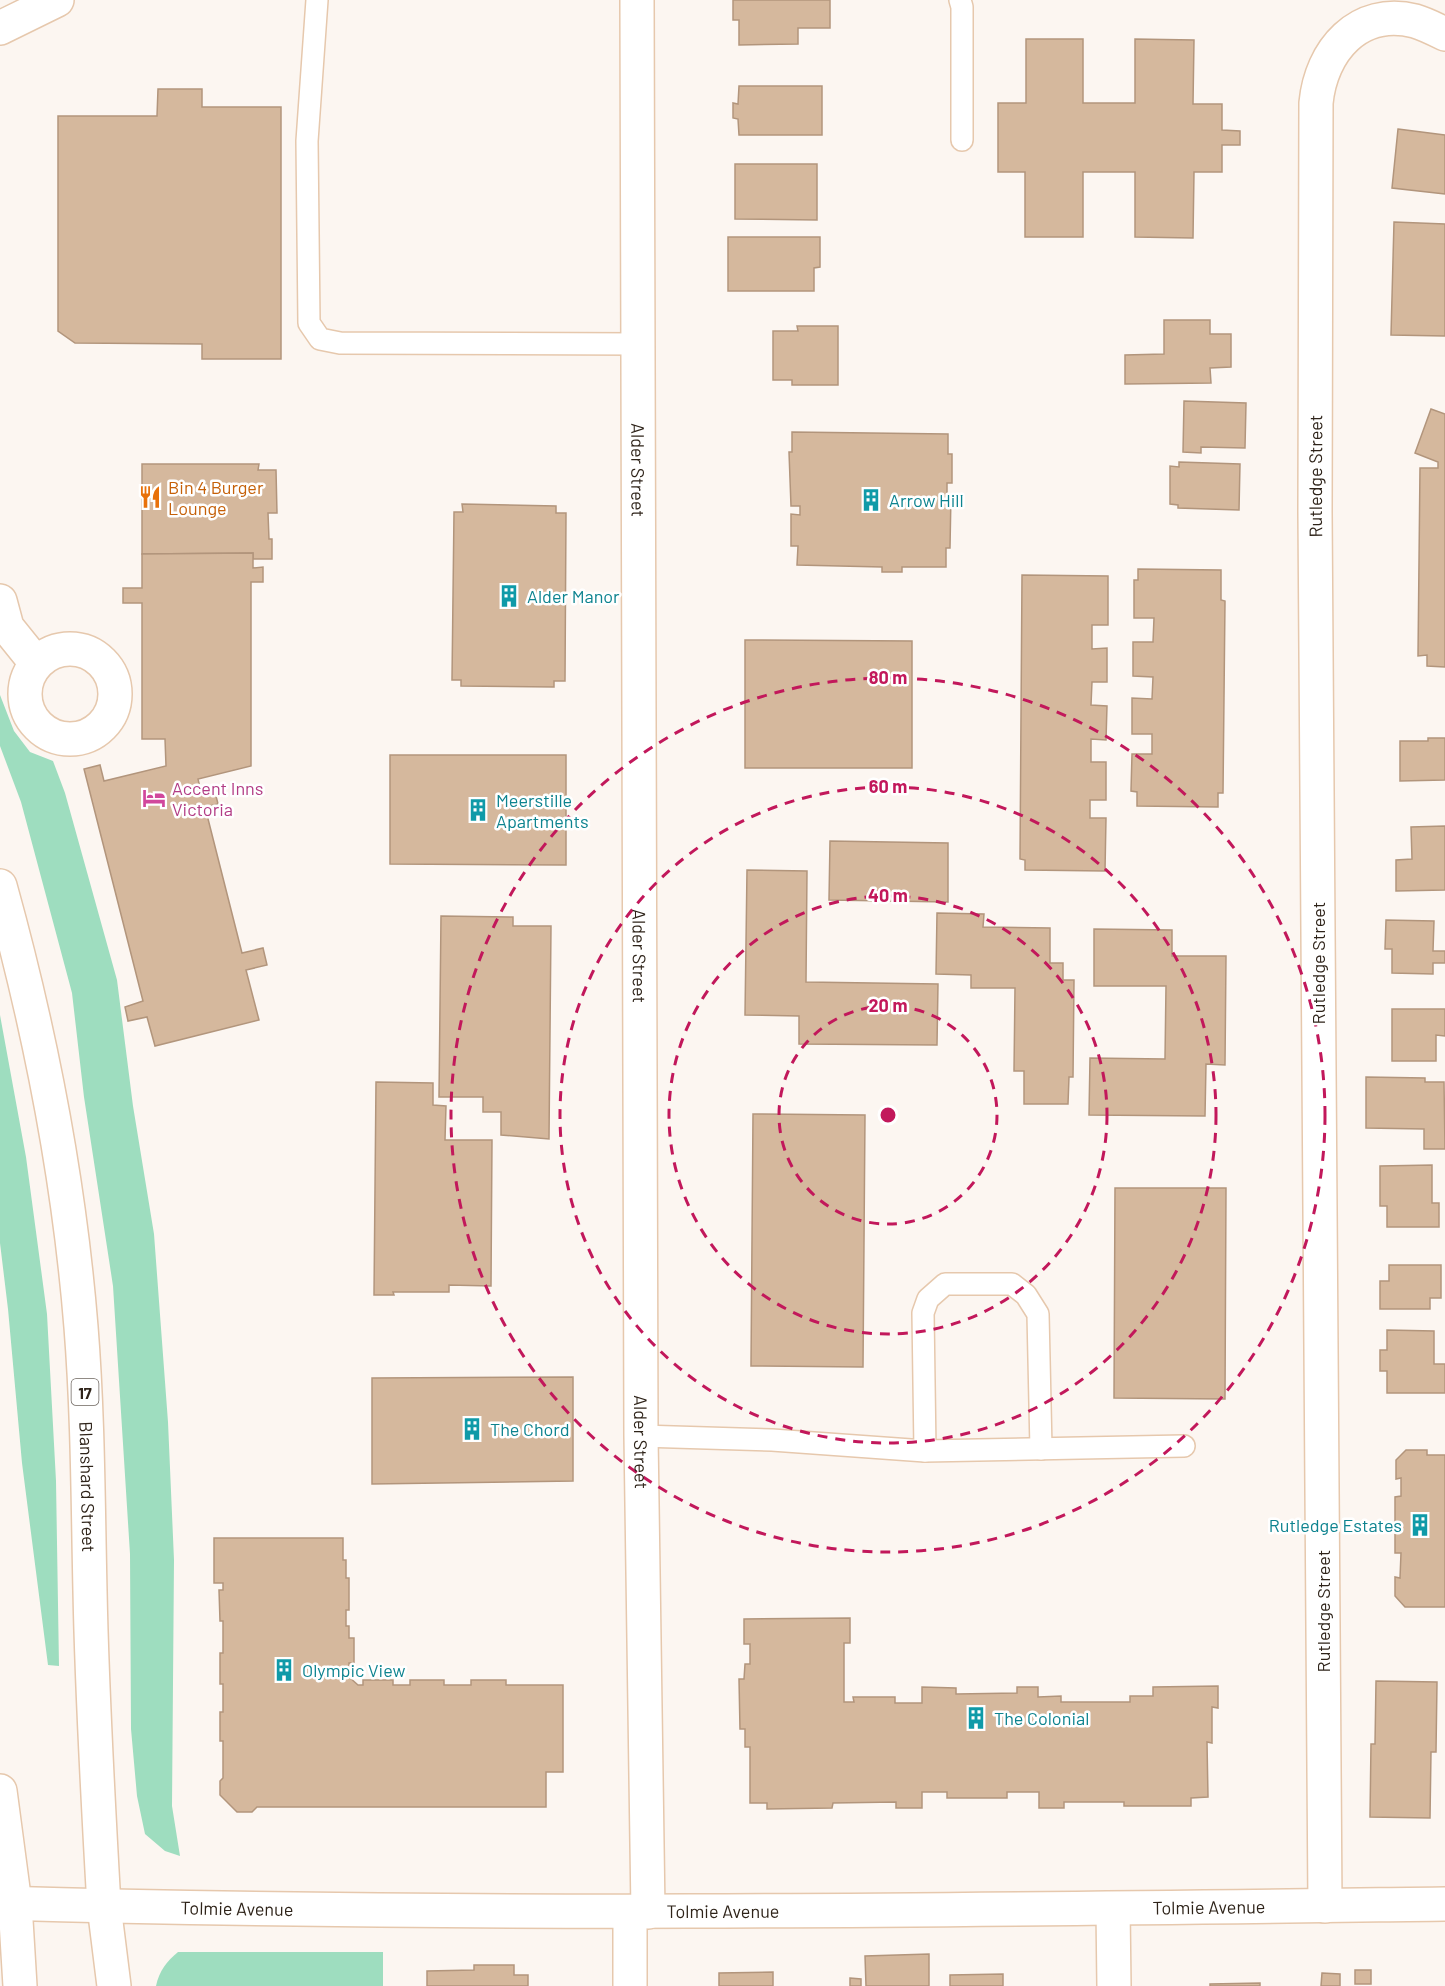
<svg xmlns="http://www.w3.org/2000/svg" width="1445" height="1986" font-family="Barlow,sans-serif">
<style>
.green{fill:#9eddbf}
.building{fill:#d5b89d;stroke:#b2957c;stroke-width:1.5}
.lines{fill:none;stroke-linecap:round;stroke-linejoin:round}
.lane-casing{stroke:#e6c8ad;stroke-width:24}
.street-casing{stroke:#e6c8ad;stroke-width:36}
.secondary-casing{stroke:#e6c8ad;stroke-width:36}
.primary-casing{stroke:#e6c8ad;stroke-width:36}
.highway-casing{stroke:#e6c8ad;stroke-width:36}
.lane{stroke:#fff;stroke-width:21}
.street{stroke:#fff;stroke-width:33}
.secondary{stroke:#fff;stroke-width:33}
.primary{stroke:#fff;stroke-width:33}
.highway{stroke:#fff;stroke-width:33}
.ring{fill:none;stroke:#c2185b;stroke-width:3;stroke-dasharray:10 8}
.labels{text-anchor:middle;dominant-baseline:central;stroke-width:5;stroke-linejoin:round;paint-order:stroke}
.shield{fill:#fff;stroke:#6d655e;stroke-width:1.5}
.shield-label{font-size:16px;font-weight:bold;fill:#2e2319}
.street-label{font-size:18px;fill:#2e2319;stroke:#fff}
.food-label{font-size:18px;fill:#c56008;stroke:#fff;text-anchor:start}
.culture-label{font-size:18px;fill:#0d838f;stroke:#fff;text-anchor:start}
.hotel-label{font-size:18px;fill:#b23c85;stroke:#fff;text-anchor:start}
.centre{fill:#c2185b;stroke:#fff;stroke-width:3}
.ring-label{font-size:18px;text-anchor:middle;font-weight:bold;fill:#c2185b;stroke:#fff;stroke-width:5;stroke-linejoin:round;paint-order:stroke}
</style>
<rect width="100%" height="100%" fill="#fcf6f1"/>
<g class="green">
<polygon points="0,695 14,731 30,752 53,761 65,793 117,980 133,1106 154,1234 168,1422 174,1560 172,1806 180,1856 165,1851 145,1834 137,1796 131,1729 130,1554 113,1286 84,1097 72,993 21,802 0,746"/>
<polygon points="0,1015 26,1157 47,1314 56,1481 59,1666 48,1665 22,1463 8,1309 0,1243"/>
<path d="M178 1952H383V1986H156C159 1971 167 1961 178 1952Z"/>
</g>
<g class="building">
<polygon points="733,0 830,0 830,28 798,28 798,44 739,45 739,20 733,20"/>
<polygon points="1026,39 1083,39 1083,103 1135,103 1135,39 1194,40 1193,104 1222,104 1222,130 1240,131 1240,145 1222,145 1222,172 1194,172 1193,238 1135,237 1135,172 1083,172 1083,237 1025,237 1025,172 998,172 998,103 1026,103"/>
<polygon points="739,86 822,86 822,135 739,135 738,119 733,118 733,103 738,104"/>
<polygon points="158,89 202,89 202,107 281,107 281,359 202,359 202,344 75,343 58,331 58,116 157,116"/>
<polygon points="1398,129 1445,135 1445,194 1392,188"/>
<polygon points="735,164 817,164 817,220 735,219"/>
<polygon points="1394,222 1445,224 1445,336 1391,335"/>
<polygon points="728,237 820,237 820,267 814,268 814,291 728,291"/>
<polygon points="1164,320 1210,320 1210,334 1231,334 1231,367 1210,368 1211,383 1125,384 1125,355 1164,354"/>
<polygon points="797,326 838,326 838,385 792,385 792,380 773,380 773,331 798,331"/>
<polygon points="1184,401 1246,403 1245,448 1201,447 1201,453 1183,452"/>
<polygon points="1431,409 1445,414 1445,667 1427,666 1427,655 1418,656 1420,468 1438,468 1438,462 1415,453"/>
<polygon points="792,432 948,434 948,454 952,454 952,483 947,483 947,494 951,494 950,548 946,548 946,567 902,567 902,572 882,572 882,567 797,565 798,546 791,546 791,514 800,515 800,506 791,506 789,452 792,452"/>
<polygon points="1179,462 1240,464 1239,510 1178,508 1178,505 1170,504 1170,466 1179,467"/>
<polygon points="142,464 259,464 258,470 276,470 277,513 268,513 269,539 272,539 272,559 253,559 253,553 142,554"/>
<polygon points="462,504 556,506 556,513 566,513 565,681 554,681 554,687 461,686 461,680 452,680 454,512 463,512"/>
<polygon points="253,553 253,568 263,567 263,582 251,582 251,766 198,779 201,792 214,788 218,804 205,807 242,953 263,948 267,965 246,970 259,1020 155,1046 147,1017 128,1021 125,1007 143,1001 84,769 100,765 104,781 166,766 165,739 142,739 142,603 123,603 123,588 142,588 142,554"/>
<polygon points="1138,569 1221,570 1221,600 1225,601 1223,793 1218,793 1218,807 1137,806 1137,792 1131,791 1132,754 1152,754 1152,734 1132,734 1132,698 1152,699 1153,677 1133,676 1133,642 1153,642 1154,618 1134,618 1134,580 1138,580"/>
<polygon points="1022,575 1108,576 1108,625 1092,625 1092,649 1107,648 1107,682 1092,682 1091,705 1107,706 1106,740 1091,739 1091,762 1106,762 1106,800 1090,800 1090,818 1106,818 1105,871 1025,870 1025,860 1020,859"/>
<polygon points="745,640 912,641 912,768 745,768"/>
<polygon points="1428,738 1445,738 1445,780 1400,781 1400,741 1428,741"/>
<polygon points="390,755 566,755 566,865 390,864"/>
<polygon points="1445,826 1445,890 1396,891 1396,860 1412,859 1411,827"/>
<polygon points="830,841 948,843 948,902 829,900"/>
<polygon points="747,870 807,871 806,982 938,984 937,1045 799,1044 799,1016 745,1015"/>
<polygon points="937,913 984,914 983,927 1050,928 1050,963 1063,963 1063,980 1074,980 1073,1077 1069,1077 1068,1104 1024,1104 1024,1071 1014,1071 1015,988 971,988 971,975 936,974"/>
<polygon points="441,916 513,917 513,926 551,926 549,1139 501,1135 501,1112 483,1112 483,1097 439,1097"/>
<polygon points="1386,920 1434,921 1433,951 1445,951 1445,963 1433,963 1433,974 1392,973 1392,949 1385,949"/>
<polygon points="1094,929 1172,930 1172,956 1226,956 1225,1065 1206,1064 1205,1116 1089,1115 1090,1058 1165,1059 1166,986 1094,986"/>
<polygon points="1392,1009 1445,1009 1445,1036 1436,1035 1436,1061 1392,1061"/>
<polygon points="1366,1077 1425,1078 1425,1082 1444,1082 1445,1149 1424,1149 1424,1129 1366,1128"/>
<polygon points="376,1082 433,1083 433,1105 446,1106 445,1140 492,1140 491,1286 449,1285 449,1292 393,1292 394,1295 374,1295"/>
<polygon points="753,1114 865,1115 863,1367 751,1366"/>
<polygon points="1432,1165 1432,1203 1439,1203 1439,1227 1387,1227 1387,1206 1380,1206 1380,1166"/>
<polygon points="1115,1188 1226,1188 1225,1399 1114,1398"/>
<polygon points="1389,1265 1441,1265 1441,1298 1430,1298 1430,1309 1380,1309 1380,1281 1389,1281"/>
<polygon points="1387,1330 1434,1331 1434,1364 1445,1364 1445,1393 1387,1393 1387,1371 1380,1371 1380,1350 1387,1350"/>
<polygon points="573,1377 573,1481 372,1484 372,1378"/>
<polygon points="1406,1450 1427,1450 1427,1455 1445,1455 1445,1607 1405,1607 1395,1596 1395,1577 1400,1578 1401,1553 1395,1553 1395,1497 1401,1496 1401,1478 1396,1479 1396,1460"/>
<polygon points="214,1538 343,1538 343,1560 346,1560 346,1578 349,1578 349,1610 346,1610 346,1626 349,1626 349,1638 354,1638 354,1663 349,1663 349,1677 358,1685 363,1685 363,1680 393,1680 393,1685 410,1685 410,1680 444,1680 444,1685 471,1685 471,1680 506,1680 506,1685 563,1685 563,1772 546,1772 546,1807 257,1807 252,1812 237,1812 220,1795 220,1781 223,1778 223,1741 220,1741 220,1712 223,1712 223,1684 220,1684 220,1653 223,1653 223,1621 220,1621 219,1590 223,1590 223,1583 214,1583"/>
<polygon points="850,1618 850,1643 844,1643 844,1702 854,1702 853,1697 895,1697 895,1703 922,1703 922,1687 956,1688 956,1694 1017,1693 1017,1687 1038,1687 1038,1697 1061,1696 1061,1702 1130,1702 1130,1696 1153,1696 1153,1687 1218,1686 1218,1708 1212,1707 1212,1743 1207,1742 1208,1797 1191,1798 1191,1806 1124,1806 1124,1802 1064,1802 1064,1808 1039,1808 1039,1792 1007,1792 1007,1798 947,1798 947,1792 922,1792 922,1808 896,1808 896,1802 833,1803 832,1808 767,1809 767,1803 750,1803 750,1747 745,1747 745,1729 740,1729 739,1679 744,1679 745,1664 750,1664 750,1644 744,1644 744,1619"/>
<polygon points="1376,1681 1437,1682 1436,1752 1431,1752 1430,1818 1370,1817 1371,1744 1375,1744"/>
<polygon points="929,1954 929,1986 866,1986 865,1956"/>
<polygon points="474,1965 514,1965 514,1975 528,1975 528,1986 427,1986 427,1971 474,1970"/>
<rect x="1355" y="1970" width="16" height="14"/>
<polygon points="773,1972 773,1986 719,1986 719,1973"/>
<polygon points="1322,1973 1340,1974 1340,1986 1321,1986"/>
<polygon points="1003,1974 1003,1986 950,1986 950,1975"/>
<polygon points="850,1978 861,1979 861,1986 850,1986"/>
<polygon points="1260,1983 1260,1986 1210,1986 1210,1984"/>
</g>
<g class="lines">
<g class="lane-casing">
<g id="lane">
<polyline points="317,0 307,141 309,323 320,339 340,343 638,344"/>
<polyline points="960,0 962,7 962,140"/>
<polyline points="641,1436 772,1440 925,1451 1184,1446"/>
<polyline points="925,1451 923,1313 928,1299 945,1284 1012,1284 1026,1295 1038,1314 1041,1449"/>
</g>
</g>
<g class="street-casing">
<g id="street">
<path id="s1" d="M637 0 641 1436 648 1912"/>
<polyline points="0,601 7,627 36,663"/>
<circle cx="70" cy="694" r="45"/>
<path id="s2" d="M1325 1906 1315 512 1316 103C1321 51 1358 7 1415 21 1425 24 1435 29 1445 34"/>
<polyline points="1113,1909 1114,1986"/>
<polyline points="630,1912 630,1986"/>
</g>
</g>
<g class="secondary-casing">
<g id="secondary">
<polyline points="0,28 57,0"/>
<path id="s3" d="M0 1903C482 1917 963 1910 1445 1904"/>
</g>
</g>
<g class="primary-casing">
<g id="primary">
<polyline points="15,1904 20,1986"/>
<polyline points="104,1906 114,1986"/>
</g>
</g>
<g class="highway-casing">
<g id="highway">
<path id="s4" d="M0 886C40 1030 69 1178 81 1327 88 1415 88 1503 90 1591 92 1696 98 1801 104 1906"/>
<polyline points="0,1791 15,1904"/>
</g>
</g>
<use href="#lane" class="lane"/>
<use href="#street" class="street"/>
<use href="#secondary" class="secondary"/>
<use href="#primary" class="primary"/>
<use href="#highway" class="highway"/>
</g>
<g class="ring">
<circle cx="888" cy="1115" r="109"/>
<circle cx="888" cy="1115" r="219"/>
<circle cx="888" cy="1115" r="328"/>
<circle cx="888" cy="1115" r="437"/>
</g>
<defs>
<g id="restaurant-bare" transform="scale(1.8)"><path d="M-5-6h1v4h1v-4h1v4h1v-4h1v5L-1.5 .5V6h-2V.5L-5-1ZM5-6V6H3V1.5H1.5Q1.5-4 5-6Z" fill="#e8710a" stroke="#fff" stroke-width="2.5" paint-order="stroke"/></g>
<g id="building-bare" transform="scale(1.8)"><path d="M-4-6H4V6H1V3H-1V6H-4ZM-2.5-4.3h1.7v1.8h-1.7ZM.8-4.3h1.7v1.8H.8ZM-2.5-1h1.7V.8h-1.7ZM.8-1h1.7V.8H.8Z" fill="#0f9aa8" stroke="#fff" stroke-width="2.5" paint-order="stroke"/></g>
<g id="hotel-bare" transform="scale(1.8)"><path d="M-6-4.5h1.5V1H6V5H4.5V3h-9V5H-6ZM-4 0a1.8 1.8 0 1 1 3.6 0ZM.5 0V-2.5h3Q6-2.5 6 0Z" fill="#d1479c" stroke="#fff" stroke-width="2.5" paint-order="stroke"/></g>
</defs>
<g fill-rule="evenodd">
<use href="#restaurant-bare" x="150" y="497"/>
<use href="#building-bare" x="871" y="500"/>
<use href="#building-bare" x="509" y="596"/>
<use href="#hotel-bare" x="154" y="798"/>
<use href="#building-bare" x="478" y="810"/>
<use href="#building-bare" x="472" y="1429"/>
<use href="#building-bare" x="1420" y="1525"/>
<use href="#building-bare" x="284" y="1670"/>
<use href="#building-bare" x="976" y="1718"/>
</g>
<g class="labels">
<rect class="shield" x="71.5" y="1379" width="27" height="26" rx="4.5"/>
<g class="shield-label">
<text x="85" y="1392">17</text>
</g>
<g class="street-label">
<text stroke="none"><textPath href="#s1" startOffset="470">Alder Street</textPath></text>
<text stroke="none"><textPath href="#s2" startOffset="1430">Rutledge Street</textPath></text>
<text stroke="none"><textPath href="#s1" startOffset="956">Alder Street</textPath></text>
<text transform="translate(1318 963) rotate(-90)">Rutledge Street</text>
<text stroke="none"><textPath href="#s1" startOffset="1442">Alder Street</textPath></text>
<text stroke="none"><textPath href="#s4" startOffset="609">Blanshard Street</textPath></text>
<text transform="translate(1323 1611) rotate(-90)">Rutledge Street</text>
<text stroke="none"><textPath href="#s3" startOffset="237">Tolmie Avenue</textPath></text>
<text stroke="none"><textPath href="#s3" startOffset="1209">Tolmie Avenue</textPath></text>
<text stroke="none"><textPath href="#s3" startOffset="723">Tolmie Avenue</textPath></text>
</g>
<g class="food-label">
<text x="168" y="487">Bin 4 Burger<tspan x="168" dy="21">Lounge</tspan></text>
</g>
<g class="culture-label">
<text x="889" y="500">Arrow Hill</text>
<text x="527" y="596">Alder Manor</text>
<text x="496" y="800">Meerstille<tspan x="496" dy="21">Apartments</tspan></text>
<text x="490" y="1429">The Chord</text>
<text x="1402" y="1525" text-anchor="end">Rutledge Estates</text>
<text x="302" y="1670">Olympic View</text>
<text x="994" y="1718">The Colonial</text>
</g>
<g class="hotel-label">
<text x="172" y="788">Accent Inns<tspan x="172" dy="21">Victoria</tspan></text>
</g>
</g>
<circle cx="888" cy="1115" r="9" class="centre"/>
<g class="ring-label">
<text x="888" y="684">80 m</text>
<text x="888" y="793">60 m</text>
<text x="888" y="902">40 m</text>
<text x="888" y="1012">20 m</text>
</g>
</svg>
